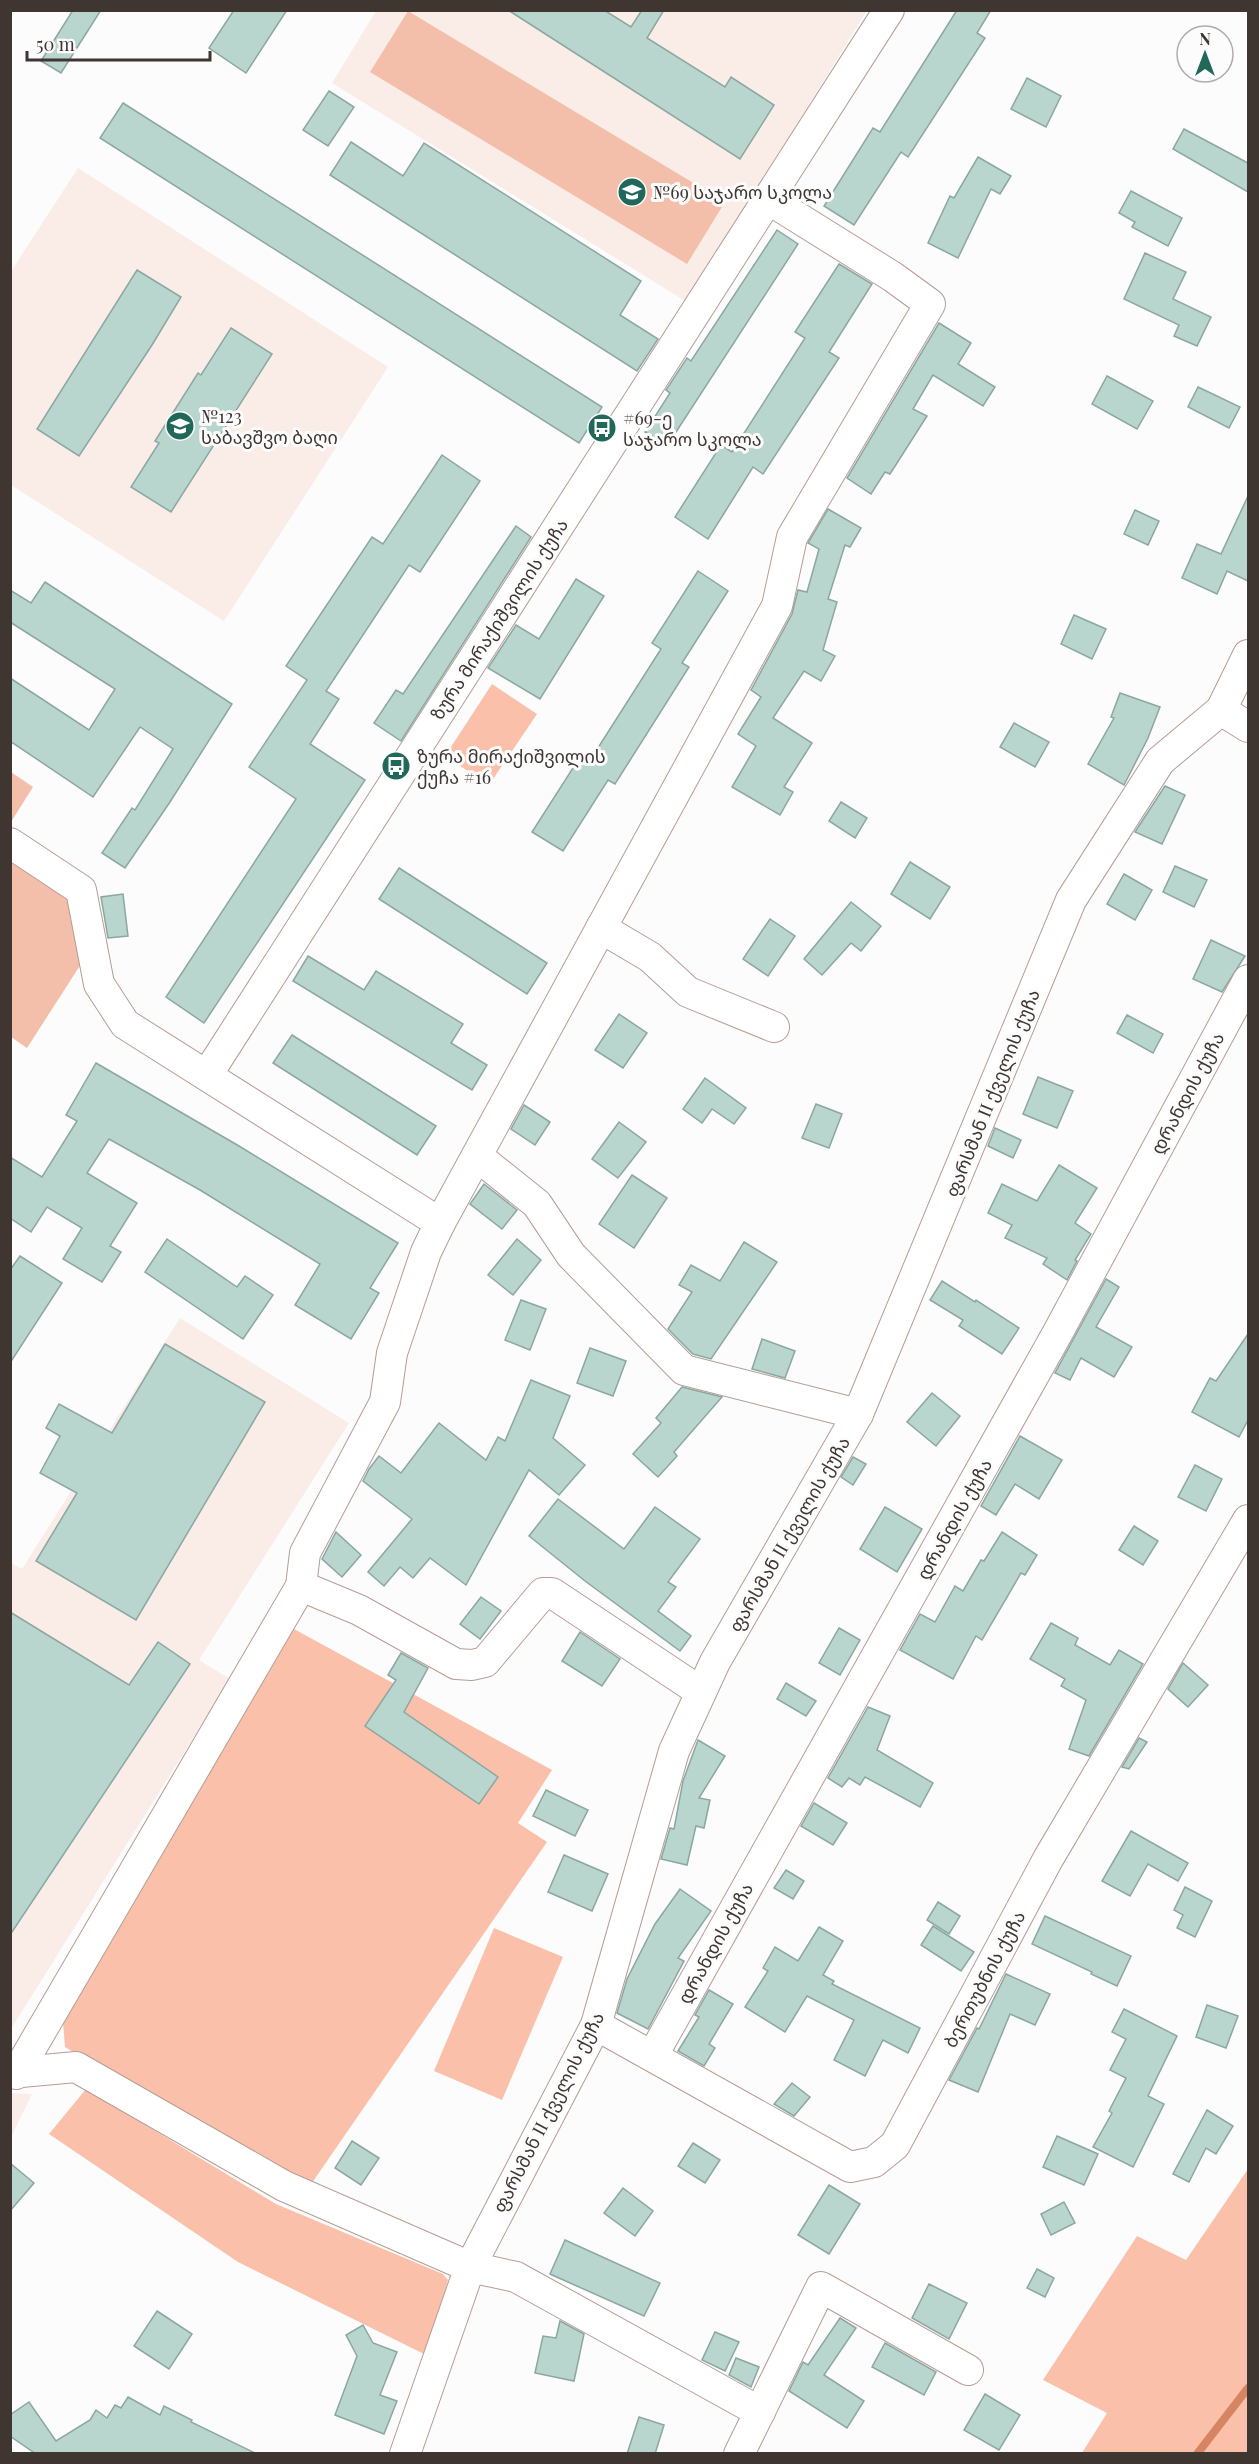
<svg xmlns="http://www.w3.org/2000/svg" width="1259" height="2464" font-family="'Playfair Display','Noto Sans Georgian',serif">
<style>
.built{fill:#faece7}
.green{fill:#fac0aa}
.forest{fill:#f4bfaa}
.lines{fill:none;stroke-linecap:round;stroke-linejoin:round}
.stream{stroke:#d78463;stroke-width:8}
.building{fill:#b8d5ce;stroke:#8ca7a1;stroke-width:1.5}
.minor-casing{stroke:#b69d94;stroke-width:32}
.minor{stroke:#fff;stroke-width:30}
.labels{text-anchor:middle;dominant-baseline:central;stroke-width:6;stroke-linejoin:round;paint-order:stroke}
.poi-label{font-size:18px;fill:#3f3531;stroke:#fcfcfc;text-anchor:start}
.street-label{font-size:18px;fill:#3f3531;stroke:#fcfcfc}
</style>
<rect width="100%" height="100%" fill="#fcfcfc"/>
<g class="built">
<polygon points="864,10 866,12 687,302 332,83 376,11"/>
<polygon points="78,168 388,367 224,621 11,485 10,273"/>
<polygon points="180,1318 349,1423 199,1660 230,1679 11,2029 11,1563 22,1569"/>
<polygon points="11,2093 32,2094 11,2137 10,2093"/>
</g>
<g class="green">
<polygon points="492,684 537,714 489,785 445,756"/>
<polygon points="294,1629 552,1770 518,1823 547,1842 305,2193 279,2180 65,2047 63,2022"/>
<polygon points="494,1928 563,1957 502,2100 434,2071"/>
<polygon points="86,2089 276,2204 443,2274 448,2280 428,2356 238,2262 49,2134"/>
<polygon points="1248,2169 1248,2453 1082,2453 1107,2413 1043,2380 1137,2236 1186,2260"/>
</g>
<g class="forest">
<polygon points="408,11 725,202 687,264 370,72"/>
<polygon points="11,772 33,787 11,822"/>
<polygon points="10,862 78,905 81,964 27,1048 11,1037"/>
</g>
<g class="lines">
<polyline class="stream" points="1197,2454 1248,2388"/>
</g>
<g class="building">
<polygon points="73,10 101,10 61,73 41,61"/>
<polygon points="234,10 287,10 246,73 209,48"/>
<polygon points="508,10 604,10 631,27 642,10 664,10 647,38 725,87 731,77 774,105 740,159"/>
<polygon points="957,10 991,10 977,33 985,38 908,157 901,152 854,225 824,206 873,128 880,132"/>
<polygon points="1027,78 1061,96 1046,127 1011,109"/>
<polygon points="329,91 354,107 328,146 303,130"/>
<polygon points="123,103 602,407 579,443 100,138"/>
<polygon points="1184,129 1248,163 1248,192 1173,149"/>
<polygon points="351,142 403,176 424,143 641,281 620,315 658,339 637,371 330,175"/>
<polygon points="978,157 1011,176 1000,194 991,189 958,258 928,243 950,196 954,198"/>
<polygon points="1131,191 1182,218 1168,246 1132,227 1135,222 1119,213"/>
<polygon points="777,230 798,244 667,446 645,432 670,393 666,390 687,358 691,361"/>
<polygon points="1145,253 1186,272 1173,299 1211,317 1197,346 1174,336 1179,325 1124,299"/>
<polygon points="839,264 872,284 829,352 839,358 763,474 753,467 708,539 675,517 721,445 732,452 805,338 795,332"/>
<polygon points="137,270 181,297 152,345 79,456 37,429"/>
<polygon points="939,323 971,343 958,364 995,387 983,406 933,375 913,409 927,416 890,474 885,472 871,494 847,478"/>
<polygon points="231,328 272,354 171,512 131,487 159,443 155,441 198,373 201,375"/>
<polygon points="1107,376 1153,401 1137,429 1092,404"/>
<polygon points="1198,387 1240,407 1229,428 1188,407"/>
<polygon points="442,455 480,481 420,572 409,565 326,691 339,699 310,744 365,780 204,1023 166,997 296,799 249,767 307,680 286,666 372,537 383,544"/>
<polygon points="1248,496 1248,581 1227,571 1217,594 1182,578 1197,544 1221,554"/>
<polygon points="828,509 861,528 850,547 845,545 828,599 837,602 823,650 835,656 821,681 804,671 773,718 812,743 784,787 793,792 780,815 732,787 756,746 738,734 761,697 751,690 792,614 798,590 807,592 819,549 808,543"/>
<polygon points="1135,510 1159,521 1148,545 1124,534"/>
<polygon points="516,526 531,537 401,741 374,723 396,690 403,694"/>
<polygon points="698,571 728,591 682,663 689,667 615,784 608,780 563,851 532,832 580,757 589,762 661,649 652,643"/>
<polygon points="576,579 604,596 540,699 488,668 516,625 539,639"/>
<polygon points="45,582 232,704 170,802 125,868 102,853 132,808 135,810 173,749 140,727 93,797 10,741 10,678 89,730 115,689 10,622 10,590 31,603"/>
<polygon points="1074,615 1106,629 1092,659 1061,644"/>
<polygon points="1120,693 1160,707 1148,738 1124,785 1088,764 1114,718 1111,717"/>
<polygon points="1014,723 1049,742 1035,767 1000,747"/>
<polygon points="1165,786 1185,795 1162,844 1135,832"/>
<polygon points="841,802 867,818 855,838 829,821"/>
<polygon points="910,862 950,887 930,919 891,894"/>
<polygon points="1175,866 1207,880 1194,907 1163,892"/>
<polygon points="399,868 547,963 527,994 379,899"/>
<polygon points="1124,874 1152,890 1135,920 1107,904"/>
<polygon points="123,894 128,936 108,938 101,897"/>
<polygon points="851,902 881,926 861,951 851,943 822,975 804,959"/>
<polygon points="770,919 795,936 768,976 743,959"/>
<polygon points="1211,940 1245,956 1222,992 1193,979"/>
<polygon points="308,956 364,990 376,971 463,1024 451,1043 487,1065 472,1090 293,981"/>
<polygon points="619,1014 647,1033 623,1068 595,1050"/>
<polygon points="1127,1015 1163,1034 1153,1053 1117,1033"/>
<polygon points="292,1035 436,1126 417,1155 273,1063"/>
<polygon points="96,1063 239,1146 398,1243 370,1288 379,1293 351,1339 295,1305 320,1264 200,1190 109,1139 87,1173 137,1203 110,1246 121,1252 102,1282 63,1259 82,1228 47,1207 31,1232 10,1218 10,1157 42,1177 77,1121 66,1115"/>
<polygon points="1038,1077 1073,1091 1057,1128 1023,1114"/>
<polygon points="705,1078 746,1108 734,1124 712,1109 702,1123 683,1109"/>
<polygon points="816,1104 842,1114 829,1148 802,1138"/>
<polygon points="524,1105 550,1122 535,1145 511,1129"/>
<polygon points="619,1122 646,1142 618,1178 592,1159"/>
<polygon points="995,1128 1021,1140 1013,1158 988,1146"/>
<polygon points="1059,1165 1097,1188 1075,1223 1091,1234 1075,1260 1077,1261 1067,1280 1043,1264 1047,1258 1005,1238 1012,1225 988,1213 1002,1184 1037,1201"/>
<polygon points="632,1175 667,1198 634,1248 599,1224"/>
<polygon points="484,1184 517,1210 502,1229 470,1204"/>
<polygon points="167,1239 237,1287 245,1276 273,1295 243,1339 145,1272"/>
<polygon points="517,1239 541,1260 513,1295 488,1275"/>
<polygon points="744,1242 777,1262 711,1359 693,1354 668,1329 692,1292 679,1285 691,1265 720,1281"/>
<polygon points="20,1256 62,1283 10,1363 10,1270"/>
<polygon points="1106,1279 1119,1287 1096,1327 1132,1347 1114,1377 1081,1358 1070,1380 1055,1373"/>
<polygon points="942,1281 975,1302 976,1300 1019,1328 1002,1354 959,1326 963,1320 930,1300"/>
<polygon points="521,1300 546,1309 530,1350 505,1340"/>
<polygon points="1248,1334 1248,1420 1239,1437 1192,1412 1210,1378 1216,1381"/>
<polygon points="762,1339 795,1351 785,1378 752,1369"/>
<polygon points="165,1344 265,1402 136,1620 36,1561 77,1493 40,1473 60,1436 46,1428 59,1404 112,1433"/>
<polygon points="590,1348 626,1361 613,1396 577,1383"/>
<polygon points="531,1380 570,1396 553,1438 585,1465 559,1495 529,1470 466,1585 430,1558 413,1578 400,1567 384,1586 368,1572 412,1519 363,1481 369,1469 379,1456 401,1473 439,1423 486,1460 498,1437 505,1441"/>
<polygon points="682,1387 722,1397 674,1452 677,1456 658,1477 633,1454 661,1423 656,1418"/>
<polygon points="932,1393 960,1416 936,1446 907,1422"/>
<polygon points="1020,1436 1062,1460 1039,1499 1015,1484 996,1515 981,1506"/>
<polygon points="853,1457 866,1464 853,1485 841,1477"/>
<polygon points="1195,1465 1222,1479 1206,1511 1178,1497"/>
<polygon points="558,1499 624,1549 655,1507 700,1539 668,1582 676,1587 658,1611 691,1636 680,1651 585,1581 529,1536"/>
<polygon points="885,1507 922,1529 897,1572 860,1549"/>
<polygon points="1134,1526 1158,1541 1143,1565 1119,1550"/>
<polygon points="336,1532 361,1555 342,1577 322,1559"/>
<polygon points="1002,1532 1037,1555 1025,1575 1021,1573 982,1640 976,1636 953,1679 900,1650 920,1614 935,1622 955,1586 963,1591 981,1560 984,1561"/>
<polygon points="481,1597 501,1611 480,1639 460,1624"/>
<polygon points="10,1612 129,1685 158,1642 190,1664 10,1935"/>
<polygon points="1051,1623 1078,1638 1075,1645 1110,1665 1119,1650 1143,1664 1089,1756 1069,1749 1086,1700 1061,1686 1065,1679 1030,1659"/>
<polygon points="839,1628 860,1640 840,1675 819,1663"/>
<polygon points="580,1632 620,1659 602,1686 562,1661"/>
<polygon points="401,1653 428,1668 404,1712 498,1777 479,1804 365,1726 396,1680 388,1675"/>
<polygon points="1183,1663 1208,1685 1188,1707 1168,1689"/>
<polygon points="786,1683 816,1701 806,1716 777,1699"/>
<polygon points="868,1707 890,1716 877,1750 933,1783 920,1807 865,1777 860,1785 849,1778 842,1787 828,1778"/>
<polygon points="1139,1738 1147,1742 1129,1769 1122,1767"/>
<polygon points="698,1740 725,1756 699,1798 710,1800 704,1828 696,1826 687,1865 661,1859 670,1828 674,1829 683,1781"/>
<polygon points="546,1790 588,1810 575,1836 533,1816"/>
<polygon points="814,1803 847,1823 833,1845 801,1826"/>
<polygon points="1131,1831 1188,1863 1178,1881 1148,1864 1130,1896 1102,1881"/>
<polygon points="564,1855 608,1874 592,1911 548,1892"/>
<polygon points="786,1870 804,1881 793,1899 774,1888"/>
<polygon points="1185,1887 1212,1901 1195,1937 1177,1928 1183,1915 1174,1910"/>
<polygon points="680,1889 711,1911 678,1958 684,1961 648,2029 617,2013 627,1979 655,1924"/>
<polygon points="938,1902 960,1916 949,1934 927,1920"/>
<polygon points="1045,1916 1131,1956 1117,1986 1091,1974 1092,1972 1032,1944"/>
<polygon points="933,1926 974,1952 961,1971 921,1945"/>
<polygon points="819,1927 843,1941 823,1975 834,1981 832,1984 920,2028 908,2053 883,2040 865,2076 834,2060 854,2020 807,1996 785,2032 745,2007 768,1971 763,1968 775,1947 798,1961"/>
<polygon points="1006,1974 1050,1994 1035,2025 1010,2014 978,2092 949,2080 977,2028 979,2029"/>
<polygon points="709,1990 733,2004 709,2044 715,2048 704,2066 678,2051 699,2017 695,2015"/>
<polygon points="1207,2005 1238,2016 1226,2048 1196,2037"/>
<polygon points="1124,2009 1177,2036 1148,2096 1164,2104 1133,2167 1093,2147 1112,2113 1109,2111 1126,2078 1110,2070 1126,2039 1112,2032"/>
<polygon points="792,2083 810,2097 794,2116 774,2104"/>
<polygon points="1207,2110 1233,2126 1216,2154 1206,2148 1189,2182 1173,2174"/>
<polygon points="1057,2136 1098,2154 1084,2185 1043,2167"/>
<polygon points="352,2141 379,2158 361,2185 335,2168"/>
<polygon points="693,2143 720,2160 705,2183 678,2166"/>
<polygon points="10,2163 34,2183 10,2211"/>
<polygon points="829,2185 860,2204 829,2254 798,2235"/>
<polygon points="623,2188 653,2211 635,2236 604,2213"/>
<polygon points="1064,2202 1075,2223 1051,2235 1041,2214"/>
<polygon points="565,2240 660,2283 644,2316 550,2274"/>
<polygon points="1037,2269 1054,2278 1045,2297 1027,2288"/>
<polygon points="929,2284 967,2303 949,2339 912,2318"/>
<polygon points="157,2311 192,2334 169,2369 134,2346"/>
<polygon points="840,2318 856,2328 824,2375 864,2401 847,2428 789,2391 803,2362 808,2365"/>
<polygon points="560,2321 584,2334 574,2381 535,2373 543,2336 556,2338"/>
<polygon points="363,2325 373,2343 397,2352 380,2395 397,2401 384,2434 335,2415 357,2356 346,2335"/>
<polygon points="715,2332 739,2342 725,2371 702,2360"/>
<polygon points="885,2343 936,2372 924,2395 872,2367"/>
<polygon points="736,2358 759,2367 751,2387 729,2375"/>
<polygon points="985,2394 1020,2415 999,2450 964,2430"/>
<polygon points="128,2397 160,2415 164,2406 192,2420 191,2422 257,2454 36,2454 10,2436 10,2415 29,2402 56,2441 90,2420 96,2410 107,2418 115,2405 121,2408"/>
<polygon points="639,2417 664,2425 655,2454 627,2454"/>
</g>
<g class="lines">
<g class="minor-casing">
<g id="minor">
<polyline points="1221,710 1248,727"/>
<polyline points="10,843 81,890 99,984 125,1024 440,1223"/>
<polyline points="601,928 650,957 688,992 774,1027"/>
<polyline points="207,1075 889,10"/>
<polyline points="477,1156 537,1204 571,1255 684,1370 858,1414"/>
<polyline points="301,1586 359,1610 456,1664 472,1665 485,1662 543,1593 552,1593 701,1692"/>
<polyline points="596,2025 850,2167 874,2162 895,2145 1048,1859 1248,1520"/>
<polyline points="653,2055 1057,1334 1248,980"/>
<polyline points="10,2073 76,2067 284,2186 470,2267 516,2277 760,2412"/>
<polyline points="16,2074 301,1586 305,1553 385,1402 392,1353 426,1252 440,1223 777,606 792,537 930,304 893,277 768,199"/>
<polyline points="405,2454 470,2267 596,2025 674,1751 715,1662 858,1414 1071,900 1160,761 1221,710 1248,655"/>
<polyline points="739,2454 821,2287 968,2370"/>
</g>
</g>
<use href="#minor" class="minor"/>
</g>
<defs>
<g id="school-disc" transform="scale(1.5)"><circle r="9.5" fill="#21675a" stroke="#fcfcfc"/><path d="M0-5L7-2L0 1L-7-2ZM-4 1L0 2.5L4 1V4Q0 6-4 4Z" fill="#fff"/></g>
<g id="bus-disc" transform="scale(1.5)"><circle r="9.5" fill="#21675a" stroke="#fcfcfc"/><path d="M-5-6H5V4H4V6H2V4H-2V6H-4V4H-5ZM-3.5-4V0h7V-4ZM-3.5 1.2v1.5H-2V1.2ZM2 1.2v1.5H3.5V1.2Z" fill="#fff"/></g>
</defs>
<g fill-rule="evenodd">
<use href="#school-disc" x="632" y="192"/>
<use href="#school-disc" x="180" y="426"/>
<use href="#bus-disc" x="602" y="428"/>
<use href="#bus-disc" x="396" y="766"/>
</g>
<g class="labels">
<g class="poi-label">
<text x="653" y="192">№69 საჯარო სკოლა</text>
<text x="201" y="416">№123<tspan x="201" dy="21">საბავშვო ბაღი</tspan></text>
<text x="623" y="418">#69-ე<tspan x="623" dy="21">საჯარო სკოლა</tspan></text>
<text x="417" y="756">ზურა მირაქიშვილის<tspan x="417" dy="21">ქუჩა #16</tspan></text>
</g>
<g class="street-label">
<text transform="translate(499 619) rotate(-57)">ზურა მირაქიშვილის ქუჩა</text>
<text transform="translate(992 1093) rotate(-68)">ფარსმან II ქველის ქუჩა</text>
<text transform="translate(1187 1093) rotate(-62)">დრანდის ქუჩა</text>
<text transform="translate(954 1519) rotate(-61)">დრანდის ქუჩა</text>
<text transform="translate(789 1534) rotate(-60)">ფარსმან II ქველის ქუჩა</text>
<text transform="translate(715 1943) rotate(-61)">დრანდის ქუჩა</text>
<text transform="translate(984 1979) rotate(-62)">ბერთუბნის ქუჩა</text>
<text transform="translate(548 2112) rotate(-63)">ფარსმან II ქველის ქუჩა</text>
</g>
</g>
<rect width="1259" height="2464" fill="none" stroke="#3f3531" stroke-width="24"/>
<g transform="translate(1205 54)"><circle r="28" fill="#fcfcfc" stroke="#b0acab" stroke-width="1.5"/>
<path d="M0-4.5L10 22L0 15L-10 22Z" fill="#21675a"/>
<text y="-9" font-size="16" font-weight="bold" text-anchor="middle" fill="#3f3531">N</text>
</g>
<path d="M27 51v9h183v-9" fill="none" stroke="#3f3531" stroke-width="3"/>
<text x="36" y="51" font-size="18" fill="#3f3531" stroke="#fcfcfc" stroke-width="4.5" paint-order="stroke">50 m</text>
</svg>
